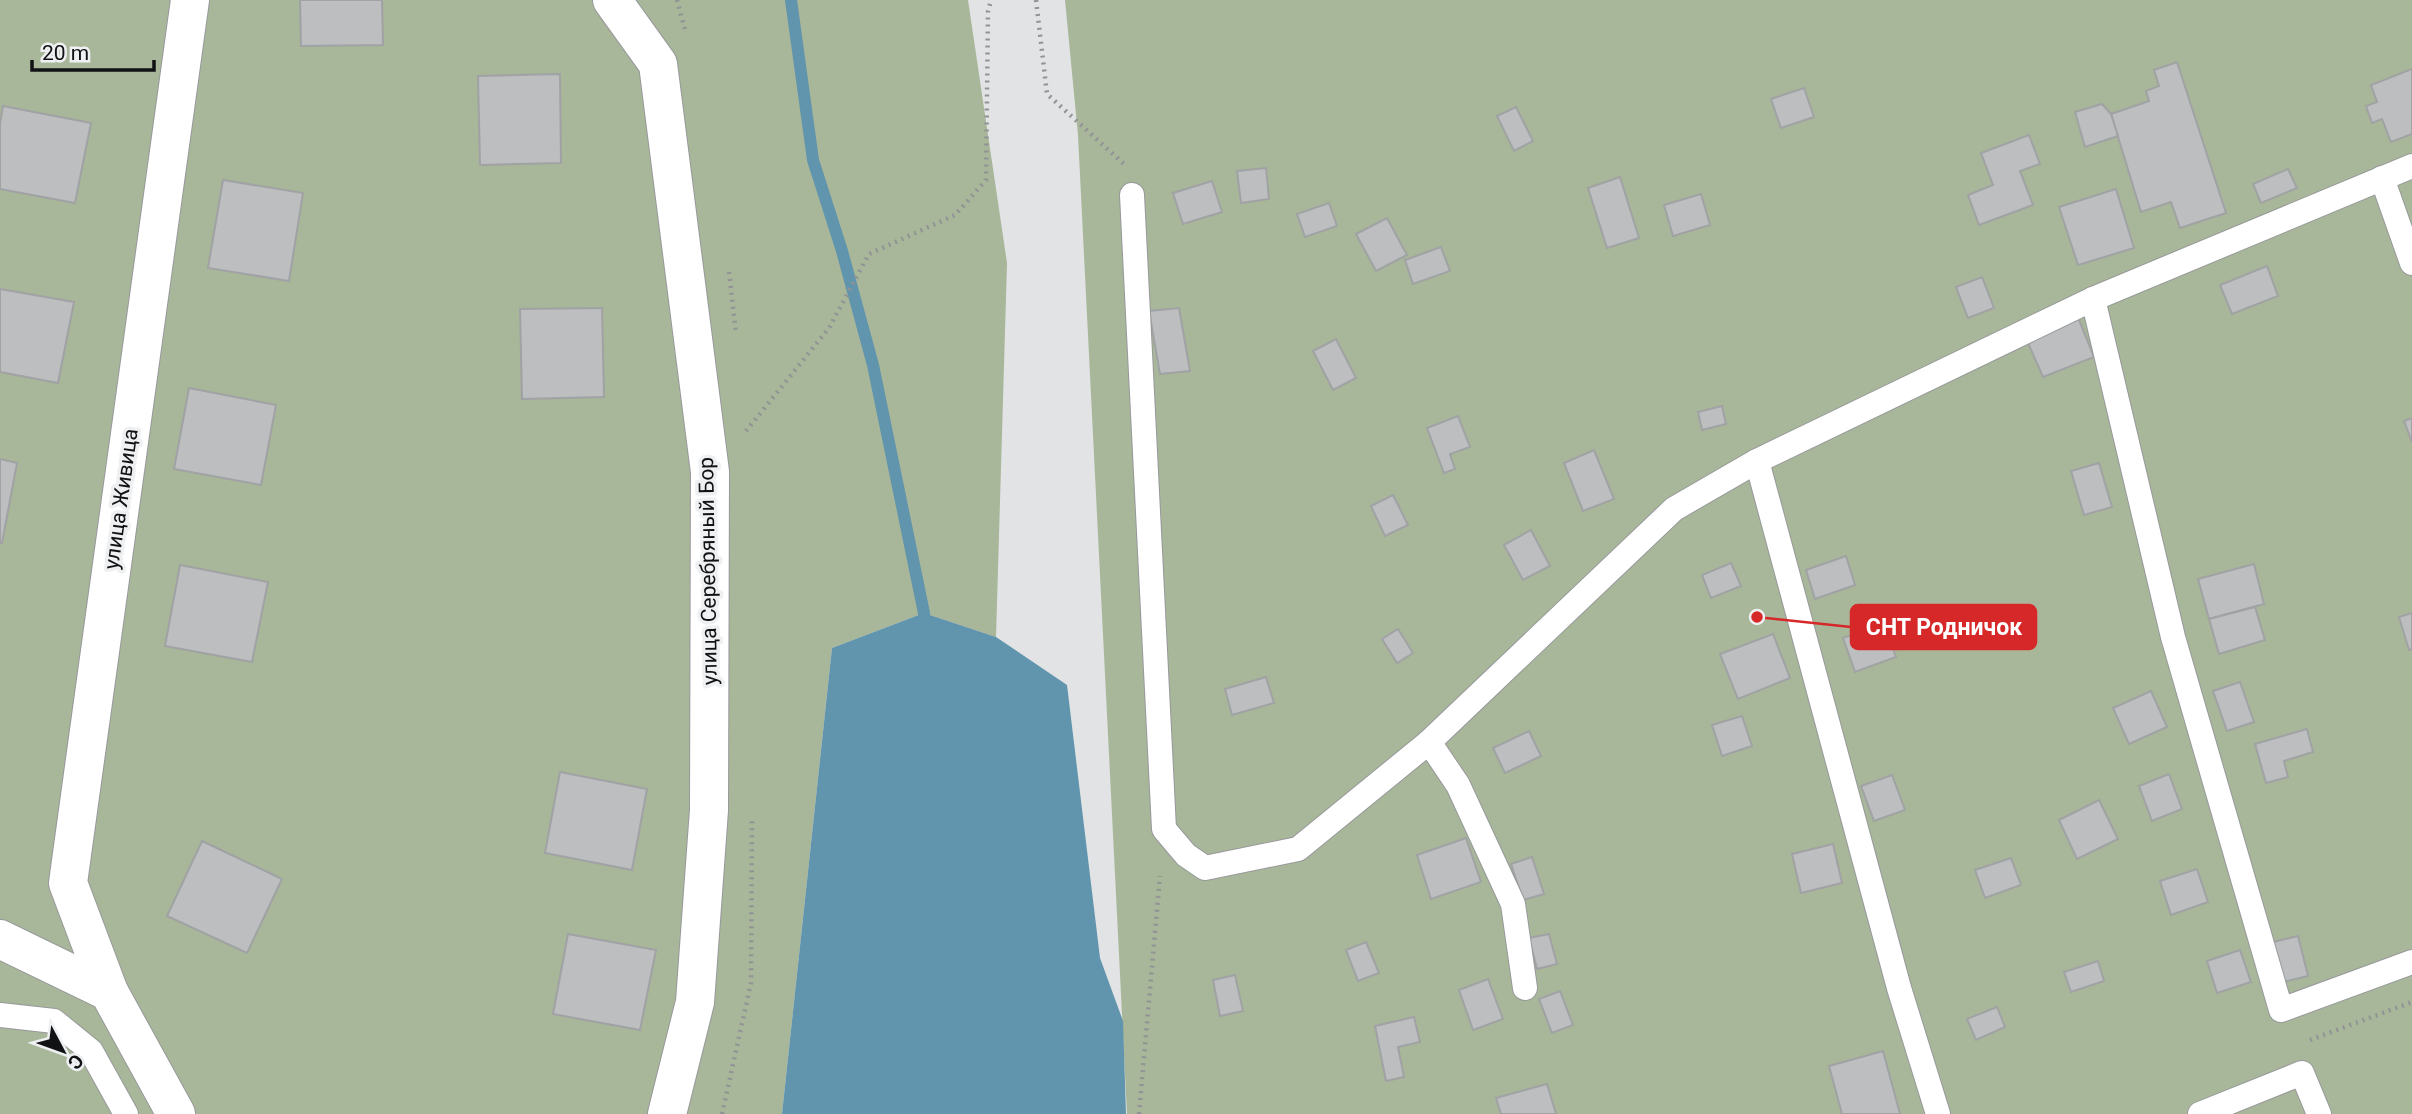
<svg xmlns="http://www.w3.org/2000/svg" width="2412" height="1114" font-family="Roboto,sans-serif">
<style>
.green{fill:#a8b699}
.water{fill:#6194ad}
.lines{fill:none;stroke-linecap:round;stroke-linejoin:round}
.stream{stroke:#6194ad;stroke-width:12}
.building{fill:#bcbec0;stroke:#a0a2a4;stroke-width:2}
.lane-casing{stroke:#97999b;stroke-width:26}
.street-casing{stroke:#97999b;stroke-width:40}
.path{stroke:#919395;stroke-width:4.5;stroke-dasharray:2 5;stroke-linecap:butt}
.lane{stroke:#fff;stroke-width:24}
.street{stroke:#fff;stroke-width:38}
.labels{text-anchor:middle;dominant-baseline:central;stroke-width:7;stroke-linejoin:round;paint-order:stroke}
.street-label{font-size:21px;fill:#111213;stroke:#eef0f2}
.leader{fill:none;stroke:#d62828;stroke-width:2.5}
.callout-dot{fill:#d62828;stroke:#eef0f2;stroke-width:2.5}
.callout{fill:#d62828;stroke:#d62828;stroke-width:2.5}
.callout-label{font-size:23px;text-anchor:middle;font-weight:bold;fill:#fff}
</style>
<rect width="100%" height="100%" fill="#e1e3e5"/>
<g class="green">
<polygon points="0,0 968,0 1007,263 996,637 924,613 832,648 782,1114 0,1114"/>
<polygon points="1065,0 2412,0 2412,1114 1127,1114 1078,135"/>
</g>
<polygon class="water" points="924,613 996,637 1067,685 1100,958 1123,1021 1126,1114 782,1114 832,648"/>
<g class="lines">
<polyline class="stream" points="791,0 813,160 842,251 873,365 924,613 924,628"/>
</g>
<g class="building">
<polygon points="300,0 382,0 383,45 301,46"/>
<polygon points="2177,62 2226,213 2180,228 2171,202 2141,212 2111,114 2149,101 2146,91 2159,86 2154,70"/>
<polygon points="2412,69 2412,134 2391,142 2382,119 2372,123 2366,106 2377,102 2371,85"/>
<polygon points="560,74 561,163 480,165 478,76"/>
<polygon points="1804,88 1814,117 1781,128 1771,99"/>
<polygon points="2102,104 2111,114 2118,136 2085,147 2075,112"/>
<polygon points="3,106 91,123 75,203 0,189 0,124"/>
<polygon points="1516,107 1533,141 1514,151 1497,116"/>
<polygon points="2029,135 2040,164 2020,171 2033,205 1979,225 1968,195 1993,185 1981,153"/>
<polygon points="1266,168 1269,199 1241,203 1237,171"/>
<polygon points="2288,169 2297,188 2261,203 2253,184"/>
<polygon points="1620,177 1639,238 1607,248 1588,188"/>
<polygon points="223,180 303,193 289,281 208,268"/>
<polygon points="1212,181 1222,212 1183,224 1173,193"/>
<polygon points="2116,189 2134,248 2078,265 2059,207"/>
<polygon points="1701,194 1710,225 1673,236 1664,205"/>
<polygon points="1329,203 1337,226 1305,237 1297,214"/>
<polygon points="1387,218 1407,255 1376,271 1356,234"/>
<polygon points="1441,247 1450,271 1413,284 1405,260"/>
<polygon points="2267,266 2278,296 2232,314 2220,285"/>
<polygon points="1982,277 1994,308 1968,318 1956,287"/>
<polygon points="0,289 74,302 58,383 0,372"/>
<polygon points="602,308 604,397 522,399 520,309"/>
<polygon points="1179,308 1190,371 1160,374 1149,311"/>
<polygon points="2077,315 2094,357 2043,377 2025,336"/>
<polygon points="1336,339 1356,378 1333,390 1313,351"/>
<polygon points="189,388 276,405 261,485 174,469"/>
<polygon points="1722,406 1726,424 1702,430 1698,412"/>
<polygon points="1458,416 1470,447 1450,454 1455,469 1444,473 1427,428"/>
<polygon points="2412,418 2412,442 2404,421"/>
<polygon points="1594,450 1614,499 1583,511 1564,463"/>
<polygon points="0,459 17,463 2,543 0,543"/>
<polygon points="2099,463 2112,507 2084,515 2071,471"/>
<polygon points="1393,495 1408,525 1385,536 1371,506"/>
<polygon points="1531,530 1550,566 1523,580 1504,545"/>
<polygon points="1846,556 1855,585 1815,599 1806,570"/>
<polygon points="1731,563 1741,586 1711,598 1702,575"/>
<polygon points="2254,564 2264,604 2209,619 2198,579"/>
<polygon points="180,565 268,582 252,662 165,646"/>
<polygon points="2255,607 2265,640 2219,654 2209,619"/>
<polygon points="2412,613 2412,649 2409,650 2399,617"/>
<polygon points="1884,623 1896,657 1855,672 1843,638"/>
<polygon points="1398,629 1413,653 1397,663 1382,639"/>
<polygon points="1773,634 1790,678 1738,699 1720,654"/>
<polygon points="1266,677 1274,703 1232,715 1225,689"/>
<polygon points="2240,682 2254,722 2227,731 2213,691"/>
<polygon points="2151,691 2167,727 2129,744 2113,708"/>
<polygon points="1742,716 1752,746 1722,756 1712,725"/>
<polygon points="2307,729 2313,752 2284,761 2288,777 2266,783 2255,744"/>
<polygon points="1529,731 1541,756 1505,773 1493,748"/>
<polygon points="560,772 647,789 632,870 545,853"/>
<polygon points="2169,774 2182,809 2152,821 2139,786"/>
<polygon points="1892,775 1905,810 1874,821 1861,786"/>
<polygon points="2099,800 2118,839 2077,859 2059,820"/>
<polygon points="1466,838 1481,882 1431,899 1417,855"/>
<polygon points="202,841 282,879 247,953 167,916"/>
<polygon points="1833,844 1842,883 1801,893 1792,854"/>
<polygon points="1532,857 1544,894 1523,900 1511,864"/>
<polygon points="2011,858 2021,885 1985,898 1975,870"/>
<polygon points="2197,869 2208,902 2171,915 2160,881"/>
<polygon points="568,934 656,950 640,1030 553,1014"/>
<polygon points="1549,934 1557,964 1537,969 1529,938"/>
<polygon points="2298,936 2308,976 2283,982 2273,942"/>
<polygon points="1366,942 1379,973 1358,981 1346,950"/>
<polygon points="2240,950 2251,982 2217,993 2207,961"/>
<polygon points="2098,961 2104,981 2071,992 2064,972"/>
<polygon points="1235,975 1243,1011 1220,1016 1213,980"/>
<polygon points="1488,979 1503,1019 1473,1030 1459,990"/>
<polygon points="1560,991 1573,1025 1552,1033 1539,999"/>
<polygon points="1997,1007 2005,1027 1976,1040 1967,1019"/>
<polygon points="1414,1017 1420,1042 1398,1047 1404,1077 1386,1081 1375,1026"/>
<polygon points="1883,1051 1900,1114 1842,1114 1829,1066"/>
<polygon points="1547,1084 1556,1114 1501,1114 1496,1098"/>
</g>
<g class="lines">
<g class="lane-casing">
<g id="lane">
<polyline points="2382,178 2412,263"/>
<polyline points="1132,195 1164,829 1186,855 1205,868 1298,849 1429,742 1674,509 1757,461 2093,299 2412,166"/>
<polyline points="2093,299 2173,637 2281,1010 2412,962"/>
<polyline points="1757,461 1899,988 1938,1114"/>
<polyline points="1429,742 1458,785 1513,904 1525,988"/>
<polyline points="0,1015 54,1021 91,1051 126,1114"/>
<polyline points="2200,1114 2302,1073 2319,1114"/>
</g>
</g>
<g class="street-casing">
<g id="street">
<polyline points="612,0 658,64 710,472 709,810 695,1002 667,1114"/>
<polyline points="0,939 109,992 176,1114"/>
<polyline points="109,992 68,883 190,0"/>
</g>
</g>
<g class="path">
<polyline points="677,0 685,30"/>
<polyline points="1036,0 1047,94 1124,164"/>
<polyline points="729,272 736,333"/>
<polyline points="746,431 829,328 869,254 955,215 986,180 988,12 991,0"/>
<polyline points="2310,1040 2412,1002"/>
<polyline points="722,1114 751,983 752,821"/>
<polyline points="1139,1114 1160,876"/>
</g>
<use href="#lane" class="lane"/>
<use href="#street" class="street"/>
</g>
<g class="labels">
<g class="street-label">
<text transform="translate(121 499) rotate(-82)">улица Живица</text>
<text transform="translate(708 571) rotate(-91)">улица Серебряный Бор</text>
</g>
</g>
<path class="leader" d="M1757 617L1851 627"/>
<circle class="callout-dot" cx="1757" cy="617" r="7"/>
<rect class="callout" x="1851" y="605" width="185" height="44" rx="7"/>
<g class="callout-label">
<text x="1944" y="635">СНТ Родничок</text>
</g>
<g transform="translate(63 1051) rotate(131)" stroke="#eef0f2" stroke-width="5" paint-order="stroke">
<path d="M0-5L12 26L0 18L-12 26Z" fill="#111213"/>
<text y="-10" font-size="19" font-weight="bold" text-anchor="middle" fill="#111213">С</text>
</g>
<path d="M32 60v10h122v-10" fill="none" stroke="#111213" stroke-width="3.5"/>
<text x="42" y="60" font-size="21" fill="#111213" stroke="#eef0f2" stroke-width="5" paint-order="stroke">20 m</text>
</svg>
